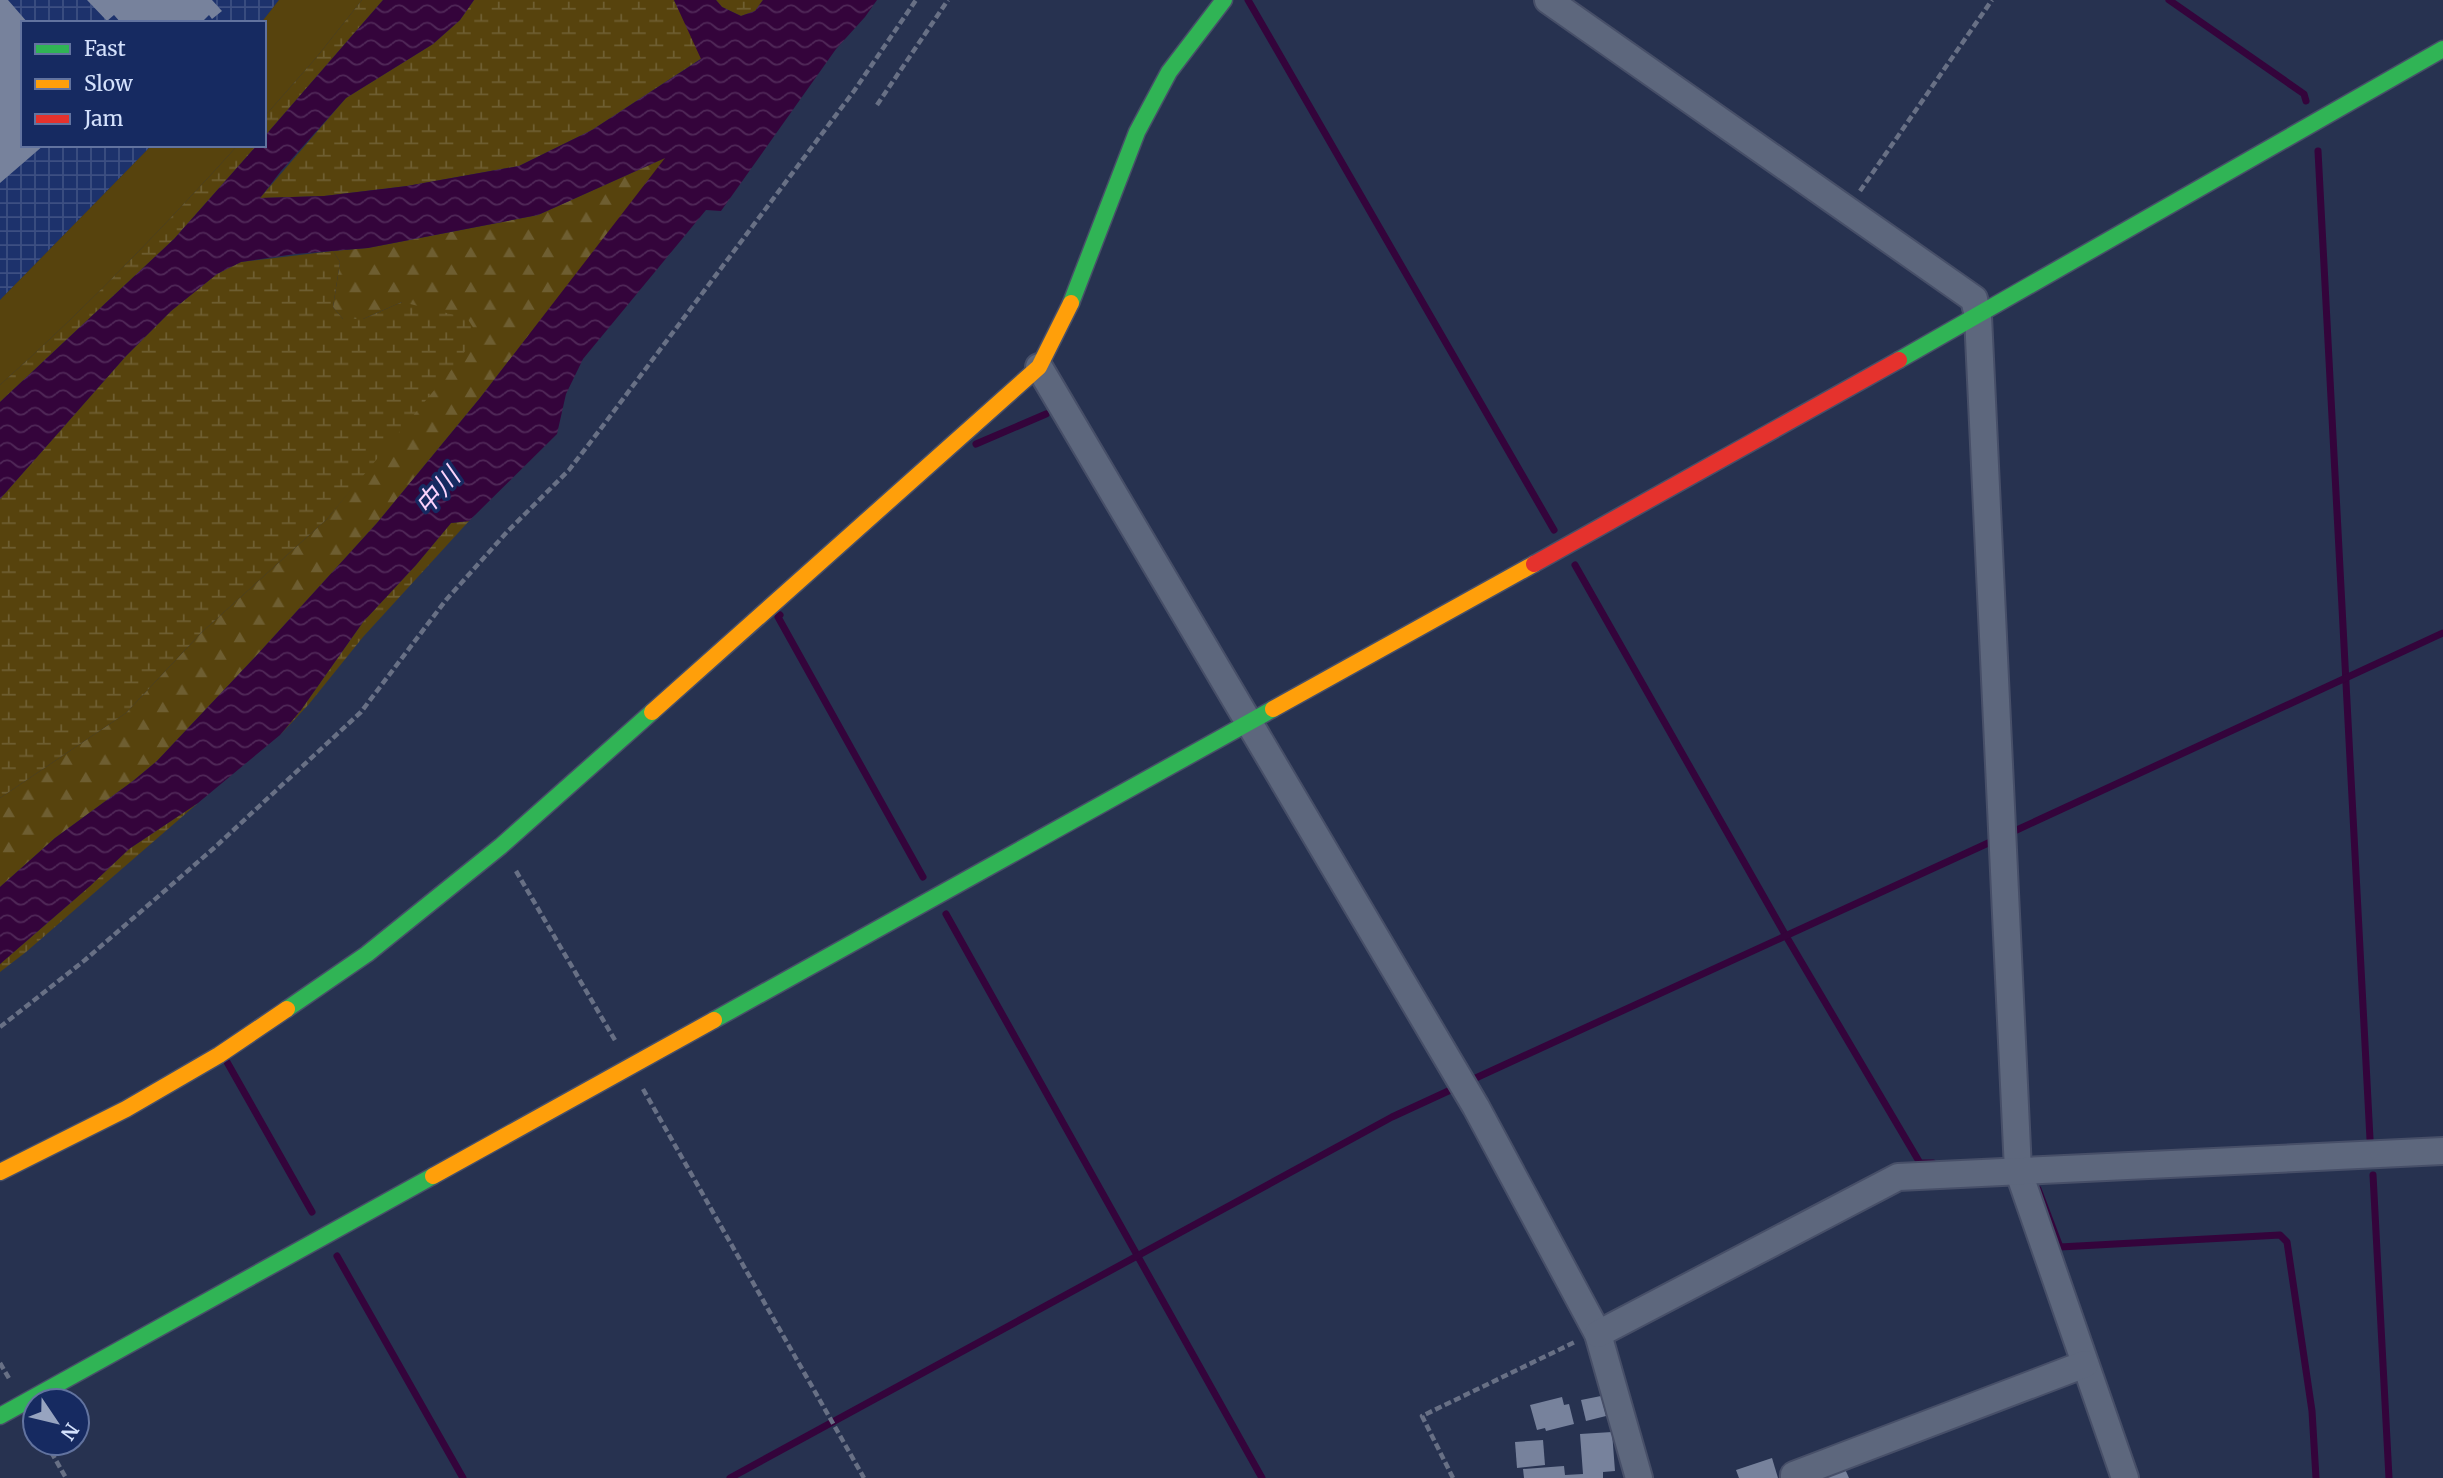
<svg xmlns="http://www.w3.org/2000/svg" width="2443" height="1478" font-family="Merriweather,'Noto Sans JP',serif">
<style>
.industrial{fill:url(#industrial-grid)}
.green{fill:#57430d}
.forest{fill:url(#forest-firs)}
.wetland{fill:url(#wetland-marsh)}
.water{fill:url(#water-waves)}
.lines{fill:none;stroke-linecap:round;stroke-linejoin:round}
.stream{stroke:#34043b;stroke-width:7}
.building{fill:#77829c}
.street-casing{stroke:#474f68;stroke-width:30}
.fast-casing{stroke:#474f68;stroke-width:19}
.slow-casing{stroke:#474f68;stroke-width:19}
.jam-casing{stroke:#474f68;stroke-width:19}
.path{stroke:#687085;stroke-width:4.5;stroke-dasharray:7 3.5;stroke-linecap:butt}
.street{stroke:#5d677d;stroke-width:26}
.fast{stroke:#30b455;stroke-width:16}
.slow{stroke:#ff9f0a;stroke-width:16}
.jam{stroke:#e5322d;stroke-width:16}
.labels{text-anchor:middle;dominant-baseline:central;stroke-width:7;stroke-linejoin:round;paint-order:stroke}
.water-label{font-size:26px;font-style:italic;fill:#fbd3fc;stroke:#162a61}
</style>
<defs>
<pattern id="industrial-grid" width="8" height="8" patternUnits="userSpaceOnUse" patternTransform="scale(1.75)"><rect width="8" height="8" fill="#1d326c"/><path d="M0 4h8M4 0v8" fill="none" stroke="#3d4f82"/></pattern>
<pattern id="forest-firs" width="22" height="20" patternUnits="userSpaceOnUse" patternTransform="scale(1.75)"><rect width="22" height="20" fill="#57430d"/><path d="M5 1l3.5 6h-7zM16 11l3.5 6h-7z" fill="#6e5e31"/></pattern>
<pattern id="wetland-marsh" width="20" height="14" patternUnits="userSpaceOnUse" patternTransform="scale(1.75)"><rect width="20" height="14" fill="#57430d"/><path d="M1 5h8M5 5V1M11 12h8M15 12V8" fill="none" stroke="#6e5e31"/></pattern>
<pattern id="water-waves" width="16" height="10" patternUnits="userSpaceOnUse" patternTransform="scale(1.75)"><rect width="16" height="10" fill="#34043b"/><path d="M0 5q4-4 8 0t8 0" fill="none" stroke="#502858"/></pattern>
</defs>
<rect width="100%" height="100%" fill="#273250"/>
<polygon class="industrial" points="0,0 279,0 261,23 23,23 23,145 152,145 0,300"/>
<g class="green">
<polygon points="279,0 362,0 316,58 264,117 264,23 261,23"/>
<path d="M152 145H238C162 229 84 310 0 385V300Z"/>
</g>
<polygon class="forest" points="667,157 480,398 377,523 257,655 157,761 133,781 55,838 0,887 0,798 126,713 202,632 327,519 391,440 402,302 363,319 343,319 333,307 340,262 333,251 368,248 538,215"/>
<g class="wetland">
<polygon points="362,0 383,0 264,137 264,117 316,58"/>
<polygon points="474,0 674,0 702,58 592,130 519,166 407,186 324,196 260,198 346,98 433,44 460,20"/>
<polygon points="716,0 763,0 755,11 741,16 722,7"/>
<path d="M238 145H257L174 239 0 402V385C84 310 162 229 238 145Z"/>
<polygon points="333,251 340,262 333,307 343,319 363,319 402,302 467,318 476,332 461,358 327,519 202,632 126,713 0,798 0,499 126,356 171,311 217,274 241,262"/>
<polygon points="469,521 363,637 309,704 280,735 301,710 363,622 416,565 451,523"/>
<polygon points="198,803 26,952 0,972 0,964 90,886 129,849"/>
</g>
<polygon class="water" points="383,0 474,0 460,20 433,44 346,98 281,171 260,198 324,196 407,186 519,166 592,130 701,59 674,0 716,0 722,7 741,16 755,11 763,0 877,0 865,17 836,49 721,211 706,210 583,359 566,394 557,434 469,521 451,523 416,565 363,622 301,710 280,735 198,803 129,849 90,886 0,964 0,887 55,838 133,781 157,761 257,655 377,523 480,398 665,158 538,215 368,248 295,254 241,262 217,274 171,311 126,356 0,499 0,402 174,239 257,145 264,145 264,137"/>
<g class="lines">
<g class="stream">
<polyline points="1248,0 1554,530"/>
<polyline points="2169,0 2304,94 2306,101"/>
<polyline points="2318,151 2370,1139"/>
<polyline points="976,444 1046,414"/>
<polyline points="1575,565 1786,936 1920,1163 1933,1163"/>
<polyline points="780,615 778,617 923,877"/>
<polyline points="2008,834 2443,633"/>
<polyline points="946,914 1262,1478"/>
<polyline points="227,1062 312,1212"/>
<polyline points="1467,1082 1997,839"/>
<polyline points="2373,1175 2389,1478"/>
<polyline points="2038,1189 2060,1247 2280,1235 2287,1242 2312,1411 2316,1478"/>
<polyline points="337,1256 463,1478"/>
<polyline points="730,1478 1392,1117 1457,1087"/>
</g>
</g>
<g class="building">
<polygon points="0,0 8,0 28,23 23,23 23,145 44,145 0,183"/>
<polygon points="87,0 212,0 222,11 212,19 209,15 201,23 121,23 114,15 107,21"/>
<polygon points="1601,1396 1606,1416 1586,1421 1581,1400"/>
<polygon points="1562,1397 1564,1405 1569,1404 1574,1424 1546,1431 1545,1428 1537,1430 1530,1405"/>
<polygon points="1612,1432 1615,1471 1603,1472 1603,1478 1524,1478 1523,1469 1564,1466 1565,1475 1583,1474 1580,1434"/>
<polygon points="1543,1440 1545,1465 1517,1468 1515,1442"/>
<polygon points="1772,1458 1778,1478 1739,1478 1736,1470"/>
<polygon points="1845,1469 1849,1478 1824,1478"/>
</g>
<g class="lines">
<g class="street-casing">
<g id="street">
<polyline points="1548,0 1974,299 1978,316 2018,1170 2125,1478"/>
<polyline points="1039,367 1476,1107 1598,1334 1639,1478"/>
<polyline points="1598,1334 1898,1177 2443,1151"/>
<polyline points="1794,1478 1794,1475 2085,1364"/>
</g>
</g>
<g class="fast-casing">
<g id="fast">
<polyline points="1071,303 1137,132 1169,72 1224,0"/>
<polyline points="1899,360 2443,49"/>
<polyline points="287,1009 367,954 501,846 652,712"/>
<polyline points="714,1020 1273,709"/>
<polyline points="0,1416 433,1176"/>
</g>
</g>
<g class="slow-casing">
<g id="slow">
<polyline points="1273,709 1534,564"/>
<polyline points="652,712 1039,367 1071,303"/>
<polyline points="0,1172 126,1109 219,1055 287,1009"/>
<polyline points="433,1176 714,1020"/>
</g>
</g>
<g class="jam-casing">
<polyline id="jam" points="1534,564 1899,360"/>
</g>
<g class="path">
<polyline points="877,105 948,0"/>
<polyline points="1860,191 1992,0"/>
<polyline points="516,871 616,1042"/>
<polyline points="0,1027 85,960 214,848 361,712 446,600 507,532 569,470 599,431 854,91 916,0"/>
<polyline points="643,1089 864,1478"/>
<polyline points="0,1363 10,1380"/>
<polyline points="46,1443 66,1478"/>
<polyline points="1453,1478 1422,1416 1577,1341"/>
</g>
<use href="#street" class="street"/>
<use href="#fast" class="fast"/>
<use href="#slow" class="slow"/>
<use href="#jam" class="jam"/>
</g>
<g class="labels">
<g class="water-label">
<text transform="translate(437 491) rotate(-49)">中川</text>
</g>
</g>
<rect x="21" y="21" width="245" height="126" fill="#162a61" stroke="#62739f" stroke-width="2"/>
<rect x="35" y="44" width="35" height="10" fill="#30b455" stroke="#62739f" stroke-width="2"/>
<text x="84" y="56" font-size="21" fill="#d4e1fc">Fast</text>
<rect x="35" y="79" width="35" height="10" fill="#ff9f0a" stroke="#62739f" stroke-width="2"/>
<text x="84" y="91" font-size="21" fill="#d4e1fc">Slow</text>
<rect x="35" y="114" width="35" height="10" fill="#e5322d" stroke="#62739f" stroke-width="2"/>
<text x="84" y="126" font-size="21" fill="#d4e1fc">Jam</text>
<g transform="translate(56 1422) rotate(125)"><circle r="33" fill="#162a61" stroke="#62739f" stroke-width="2"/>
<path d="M0-5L12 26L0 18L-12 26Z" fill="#97a4c0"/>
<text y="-10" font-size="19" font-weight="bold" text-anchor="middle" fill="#d4e1fc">N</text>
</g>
</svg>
